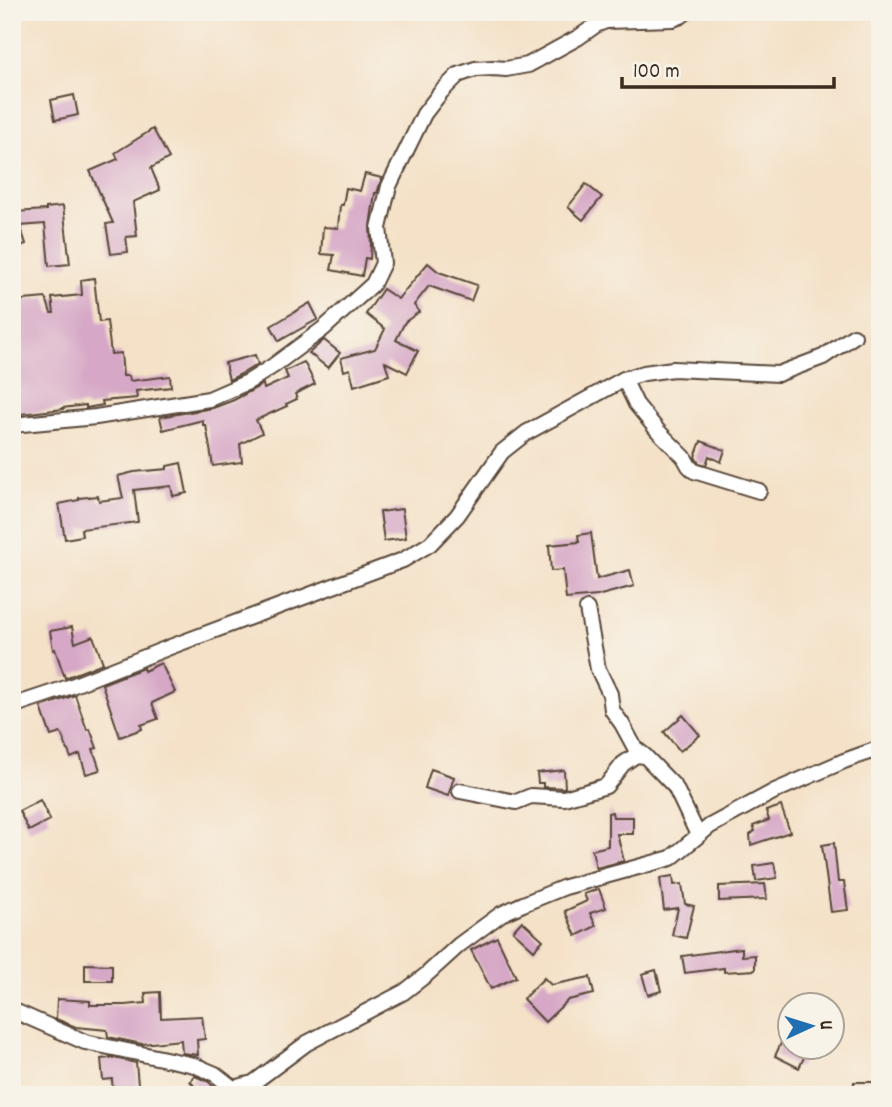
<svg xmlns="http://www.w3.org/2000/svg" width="892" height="1107" font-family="Dekko,sans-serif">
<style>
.building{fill:#d6a7c6}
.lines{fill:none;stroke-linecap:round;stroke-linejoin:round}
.minor-casing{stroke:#574537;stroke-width:18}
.minor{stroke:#fff;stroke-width:14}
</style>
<rect width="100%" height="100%" fill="#f7f3e8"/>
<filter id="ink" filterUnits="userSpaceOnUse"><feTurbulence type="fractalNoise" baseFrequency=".0143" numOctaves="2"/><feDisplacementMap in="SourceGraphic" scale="14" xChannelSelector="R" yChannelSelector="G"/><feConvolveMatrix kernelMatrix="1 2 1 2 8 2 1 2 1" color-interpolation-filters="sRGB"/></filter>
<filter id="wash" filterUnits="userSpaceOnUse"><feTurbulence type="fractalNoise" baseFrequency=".00686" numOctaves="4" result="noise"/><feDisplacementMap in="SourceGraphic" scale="28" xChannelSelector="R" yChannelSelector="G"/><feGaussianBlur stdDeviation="1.57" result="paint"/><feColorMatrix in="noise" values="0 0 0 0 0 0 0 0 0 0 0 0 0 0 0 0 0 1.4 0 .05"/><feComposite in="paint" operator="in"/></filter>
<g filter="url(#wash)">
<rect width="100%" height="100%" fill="#f4e1c7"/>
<g id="blocks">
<g class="building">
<polygon points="74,95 78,115 55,120 51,100"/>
<polygon points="153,129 169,158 151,168 160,190 133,202 137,236 126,237 128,252 111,254 106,224 113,223 90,171 118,159 115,153"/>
<polygon points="365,174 382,178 377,193 375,193 370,226 371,244 370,259 365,258 362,276 331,270 334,255 321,254 323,227 338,228 340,205 343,205 346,188 360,191"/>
<polygon points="586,184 602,197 583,220 568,207"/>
<polygon points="63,206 70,264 49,266 45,224 20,226 26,244 12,249 12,209 14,209 15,212 46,210 46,208"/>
<polygon points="428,263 439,272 477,285 471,301 429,286 414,305 419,312 405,322 396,340 418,351 407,373 385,362 389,375 354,386 350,369 344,371 341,358 375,349 385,329 366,314 383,289 398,299"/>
<polygon points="94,278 99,322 107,321 111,354 121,353 123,376 129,376 130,381 170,376 171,387 136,391 137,398 102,401 103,405 86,408 86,405 63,408 63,409 12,415 12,301 46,298 51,313 54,313 52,298 82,295 81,280"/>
<polygon points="310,303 318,319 279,341 271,326"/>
<polygon points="324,340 340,353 328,368 309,353"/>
<polygon points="255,355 258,364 243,373 229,380 225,363"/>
<polygon points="304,362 315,384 295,394 297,399 286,404 287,406 256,420 262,433 240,444 242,462 213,466 206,425 203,425 203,420 163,430 160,417 213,408 234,400 263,384 264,389 288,378 285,371"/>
<polygon points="701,441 725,450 721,462 709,456 706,465 699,463 695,457"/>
<polygon points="181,463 187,493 173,496 171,486 134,490 138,522 81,529 82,536 65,539 59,504 79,500 79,498 98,496 99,501 123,498 118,476 134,472 167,469 167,466"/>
<polygon points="402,509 406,538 384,541 380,512"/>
<polygon points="591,533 597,579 630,570 634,586 597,596 566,599 563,570 551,571 549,545 579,542 578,535"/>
<polygon points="72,627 75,643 93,636 103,663 65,678 55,649 53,650 50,631"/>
<polygon points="161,663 175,692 152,703 158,719 141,725 142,729 120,737 102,684 143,668 144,671"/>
<polygon points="75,695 87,730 90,729 97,748 93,749 100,770 86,774 80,754 71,758 61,733 51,736 41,707"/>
<polygon points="683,715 700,735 680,751 664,732"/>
<polygon points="431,769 454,777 448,796 425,788"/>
<polygon points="564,770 565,788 543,787 543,783 538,783 537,773"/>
<polygon points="40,800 50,820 29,831 19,811"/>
<polygon points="781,806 790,832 751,845 750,835 755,831 753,826 769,820 766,811"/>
<polygon points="612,812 613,817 633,817 633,834 617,834 624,861 596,868 592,850 608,846 608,813"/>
<polygon points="834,843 838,882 844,882 848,910 831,912 822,845"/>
<polygon points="774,863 777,878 756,881 754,866"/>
<polygon points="673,876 674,885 682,884 685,904 694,906 686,938 672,935 678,908 664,910 660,878"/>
<polygon points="765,884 767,899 719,901 719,886"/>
<polygon points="599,889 606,908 590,913 596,926 576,936 565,911 587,901 584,894"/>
<polygon points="522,921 543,940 534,950 513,931"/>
<polygon points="497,937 516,977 491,989 471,950"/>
<polygon points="742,948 742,956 755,955 755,970 724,972 724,968 685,973 682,956"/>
<polygon points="85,964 112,965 112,981 85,981"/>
<polygon points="656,970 661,991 648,995 642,974"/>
<polygon points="590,977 594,994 568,1000 545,1022 523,999 544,978 551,985"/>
<polygon points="160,992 161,1018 202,1016 205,1039 197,1040 198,1055 182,1053 181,1040 142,1044 108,1037 107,1030 76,1027 56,1019 57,999 90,1001 90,1005 125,1005 146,1003 145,993"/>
<polygon points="790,1024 790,1047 809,1047 799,1068 775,1056"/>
<polygon points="110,1057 136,1063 139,1095 113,1095 112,1079 103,1080 101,1059 110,1058"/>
<polygon points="195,1076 209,1082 221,1095 202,1095 190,1081"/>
<polygon points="854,1082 879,1082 878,1095 853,1095"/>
</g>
</g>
</g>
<g filter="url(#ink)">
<use href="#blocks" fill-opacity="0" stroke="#574537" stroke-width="2"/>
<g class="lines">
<g class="minor-casing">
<g id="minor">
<polyline points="624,379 636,404 658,431 684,457 689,466 694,471 759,491"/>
<polyline points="12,425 96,417 209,399 248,382 273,366 323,329 373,284 383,263 379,228 389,186 424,114 441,92 458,75 475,69 493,68 506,69 528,65 579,37 596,25 606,21 673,19 681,16 686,12"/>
<polyline points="587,609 598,669 610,694 612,710 622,724 635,748 645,756"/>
<polyline points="12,706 69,687 170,647 403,560 430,544 457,516 502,452 526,433 624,379 644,373 673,369 778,374 823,357 854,336"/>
<polyline points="460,791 516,802 531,796 564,798 606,786 623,764 636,755 645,756 675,787 698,835"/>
<polyline points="12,1010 85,1042 194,1065 215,1074 233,1088 253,1083 307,1043 404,992 426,975 459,945 501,914 523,904 565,887 671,858 710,826 775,791 844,761 880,748"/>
</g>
</g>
<use href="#minor" class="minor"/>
</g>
</g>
<rect width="892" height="1107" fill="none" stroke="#f7f3e8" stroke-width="42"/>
<g transform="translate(811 1026) rotate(86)"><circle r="33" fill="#f7f3e8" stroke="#aca397" stroke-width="2"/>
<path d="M0-5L12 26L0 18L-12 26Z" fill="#1f6fb2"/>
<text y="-10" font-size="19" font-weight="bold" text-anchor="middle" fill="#3b2a1e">U</text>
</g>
<path d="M622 77v10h212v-10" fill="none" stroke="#3b2a1e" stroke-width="3.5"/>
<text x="633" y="77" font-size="21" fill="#3b2a1e" stroke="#f7f3e8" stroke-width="5" paint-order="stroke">100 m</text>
</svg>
